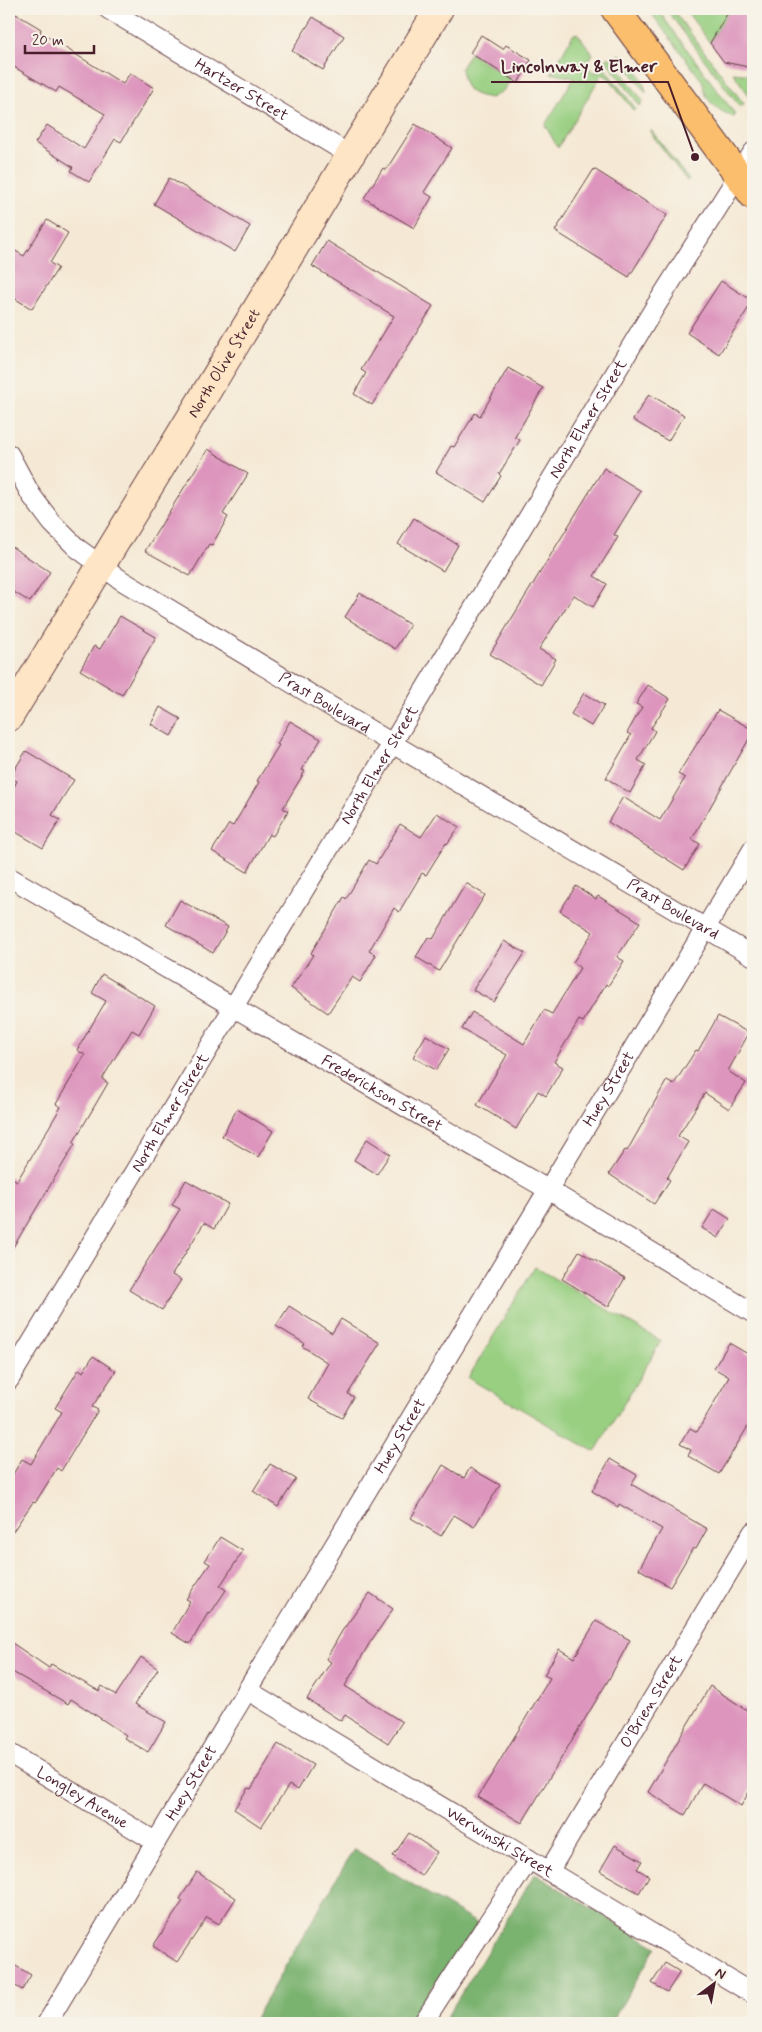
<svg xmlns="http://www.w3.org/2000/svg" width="762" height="2032" font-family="Mynerve,sans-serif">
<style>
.green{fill:#98cf81;stroke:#717756}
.forest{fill:#7ab26f;stroke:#62684d}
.building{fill:#dd95bd}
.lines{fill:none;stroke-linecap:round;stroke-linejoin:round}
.street-casing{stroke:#643d44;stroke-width:21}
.secondary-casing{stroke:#643d44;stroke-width:30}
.primary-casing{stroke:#643d44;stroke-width:30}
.street{stroke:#fff;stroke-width:19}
.secondary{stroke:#fde5c5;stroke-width:28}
.primary{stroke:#fabe6d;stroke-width:28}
.labels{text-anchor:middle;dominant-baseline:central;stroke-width:4;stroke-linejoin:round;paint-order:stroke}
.street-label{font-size:16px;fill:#4a1f2b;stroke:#f7f3e8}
.leader{fill:none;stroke:#4a1f2b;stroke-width:2}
.callout-dot{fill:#4a1f2b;stroke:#f7f3e8;stroke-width:2}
.callout-label{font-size:18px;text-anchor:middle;font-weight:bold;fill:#4a1f2b;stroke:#f7f3e8;stroke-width:4;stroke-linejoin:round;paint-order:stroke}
</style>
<rect width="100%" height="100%" fill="#f7f3e8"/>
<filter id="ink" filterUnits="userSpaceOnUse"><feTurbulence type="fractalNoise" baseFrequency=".02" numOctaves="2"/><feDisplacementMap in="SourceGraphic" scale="10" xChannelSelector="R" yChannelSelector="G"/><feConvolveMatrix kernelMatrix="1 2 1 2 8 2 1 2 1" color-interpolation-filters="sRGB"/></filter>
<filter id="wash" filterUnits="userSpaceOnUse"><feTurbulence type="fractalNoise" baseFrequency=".0096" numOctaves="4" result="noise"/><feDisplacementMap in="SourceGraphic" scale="20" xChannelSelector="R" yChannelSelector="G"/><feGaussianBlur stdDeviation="1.12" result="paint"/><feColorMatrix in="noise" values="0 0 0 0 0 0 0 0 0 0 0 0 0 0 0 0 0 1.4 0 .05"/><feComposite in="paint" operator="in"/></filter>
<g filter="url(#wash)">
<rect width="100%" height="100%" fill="#f5e9d5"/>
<g class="green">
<path d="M648 9H657L735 114 734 117C717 110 704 101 703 82Z"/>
<polygon points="666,9 672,9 744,104 740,107"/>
<polygon points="685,9 730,9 710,43"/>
<polygon points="577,33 593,54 585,66 596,73 601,64 636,109 633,110 609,78 602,74 558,148 545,125 574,78 551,73 573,35"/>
<path d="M470 53 511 79 503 91 491 98C467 94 465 90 461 68Z"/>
<path d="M618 54C632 59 644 78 646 93Z"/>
<polygon points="610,57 643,101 640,106 606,60"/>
<polygon points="733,73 753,75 753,93 751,98"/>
<polygon points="651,130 689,180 687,181 650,132"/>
<polygon points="535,1267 661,1341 595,1452 468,1378"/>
</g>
<g class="forest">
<polygon points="354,1849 478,1924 407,2023 252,2023"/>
<polygon points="535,1874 656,1947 611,2023 443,2023"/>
</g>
<g id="blocks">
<g class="building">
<polygon points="730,9 753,9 753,68 724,62 710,43"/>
<polygon points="16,14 41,29 40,32 123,84 130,73 154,88 121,142 115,139 89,182 71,171 73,167 35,143 47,125 84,149 105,114 59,87 56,92 9,64 9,27"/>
<polygon points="313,17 344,36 323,70 292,51"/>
<polygon points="481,35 503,49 506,45 531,60 518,83 470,53"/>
<polygon points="415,124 452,148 424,192 432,197 414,228 364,198 383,168 386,170"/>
<polygon points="594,169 667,215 629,277 555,231"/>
<polygon points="169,178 250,226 235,252 154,204"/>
<polygon points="47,220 68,233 50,263 58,268 32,309 9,295 9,247 24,256"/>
<polygon points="327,241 433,306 372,405 354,394 366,373 361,370 394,316 312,266"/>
<polygon points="721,281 753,301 719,354 687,333"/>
<polygon points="508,368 543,388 515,437 520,440 499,474 501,476 485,502 436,472 451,446 454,447 475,413 480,416"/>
<polygon points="649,394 684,415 668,441 633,420"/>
<polygon points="208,449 248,474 223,514 228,517 212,545 209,544 190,576 145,551"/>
<polygon points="604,468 641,491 614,535 618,537 594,576 607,584 593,607 574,595 539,649 556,659 541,685 490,654"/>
<polygon points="414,518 458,545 443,571 398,544"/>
<polygon points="9,545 50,572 30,602 9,589"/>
<polygon points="360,593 410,625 395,649 345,617"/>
<polygon points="120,616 156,637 122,695 80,670 94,646 100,649"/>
<polygon points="648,685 670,699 651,728 655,731 638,760 646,765 630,793 606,778 631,735 627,733 642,707 636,704"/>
<polygon points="584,693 604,705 591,726 571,714"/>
<polygon points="160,707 181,719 171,736 151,724"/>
<polygon points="718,710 753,730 753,732 692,839 700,844 684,870 608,822 623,797 660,820 685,778 678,774"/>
<polygon points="290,721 321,739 302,770 305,771 283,808 288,811 273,836 269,834 247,872 212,851 229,824 233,826 259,782 257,781 279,745 277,744"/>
<polygon points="26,751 74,780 52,815 60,820 43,848 9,828 9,796 17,781 10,777"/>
<polygon points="437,813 459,827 447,844 446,843 426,875 422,873 399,912 394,908 369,951 376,955 360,982 352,977 328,1013 291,988 313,955 311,953 344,897 346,899 369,860 376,864 400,824 421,837"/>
<polygon points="466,883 485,895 439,971 416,957 428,937 433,939"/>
<polygon points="576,886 596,899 598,896 640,922 617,957 624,961 608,986 606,984 583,1022 579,1020 554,1062 563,1067 546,1096 538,1091 516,1129 477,1105 507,1055 462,1029 472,1012 524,1044 544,1010 552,1014 580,968 573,962 593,932 560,911"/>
<polygon points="180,900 228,927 213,953 166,925"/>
<polygon points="504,941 525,953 494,1002 473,990"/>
<polygon points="102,974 155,1006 139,1034 132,1030 102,1079 108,1083 73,1143 75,1144 9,1254 9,1176 17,1181 61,1107 56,1104 85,1055 77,1050 106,1001 92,993"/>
<polygon points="718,1016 749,1033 728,1071 746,1083 729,1109 705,1093 678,1136 688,1142 667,1178 670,1180 654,1204 609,1174 625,1150 627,1151 667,1080 674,1084 696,1050 698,1051"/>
<polygon points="426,1035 449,1049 436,1070 413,1057"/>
<polygon points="237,1109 273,1131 258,1157 222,1136"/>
<polygon points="367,1139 390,1154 377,1174 354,1160"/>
<polygon points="186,1180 228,1204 214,1229 204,1223 172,1275 181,1280 162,1310 129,1290 180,1209 172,1205"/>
<polygon points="714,1209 730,1219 718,1238 702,1228"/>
<polygon points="579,1251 625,1278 608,1307 562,1279"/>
<polygon points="289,1306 332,1333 341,1319 380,1343 348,1394 354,1397 342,1418 308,1399 328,1363 302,1346 304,1343 276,1326"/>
<polygon points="729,1343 753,1357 753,1418 719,1474 688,1456 691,1450 680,1444 690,1428 697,1432 729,1377 714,1368"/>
<polygon points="93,1356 116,1371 92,1407 98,1410 61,1471 57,1468 35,1503 33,1502 9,1537 9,1481 22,1459 31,1464 62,1412 55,1408 79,1369 83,1372"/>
<polygon points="610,1459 637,1475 631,1484 707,1529 696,1549 693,1548 670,1587 639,1569 662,1529 619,1504 618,1507 592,1491"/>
<polygon points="270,1464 296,1479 278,1507 253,1491"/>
<polygon points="443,1465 464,1478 470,1468 500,1485 474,1527 454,1515 441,1536 411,1518"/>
<polygon points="220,1537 243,1551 220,1586 226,1590 210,1614 208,1613 190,1644 172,1633 190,1601 186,1599 210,1564 205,1561"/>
<polygon points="370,1593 393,1609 369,1644 345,1686 402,1722 388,1743 345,1715 341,1721 307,1699 331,1662 326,1659 342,1631"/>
<polygon points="596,1621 630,1640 609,1679 522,1823 478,1797 550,1678 544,1675 559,1649 574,1658"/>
<polygon points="9,1641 49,1668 51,1664 99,1691 102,1686 116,1695 141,1657 158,1669 135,1704 166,1722 148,1752 124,1738 126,1735 71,1699 68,1704 9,1670"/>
<polygon points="710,1686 753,1714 753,1785 741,1806 703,1783 685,1815 648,1792"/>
<polygon points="278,1744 313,1765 298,1790 289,1785 261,1827 234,1809 248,1788 251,1789"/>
<polygon points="409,1833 437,1852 421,1876 393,1856"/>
<polygon points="615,1845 642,1861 637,1869 649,1876 639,1893 600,1871"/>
<polygon points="197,1872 236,1898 219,1924 207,1917 177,1962 153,1946 183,1901 180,1899"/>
<polygon points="9,1962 31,1975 22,1990 9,1982"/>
<polygon points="665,1963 680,1972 667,1992 652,1983"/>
</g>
</g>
</g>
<g filter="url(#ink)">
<use href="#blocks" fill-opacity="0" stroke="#643d44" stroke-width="1"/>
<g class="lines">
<g class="street-casing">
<g id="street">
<path id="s1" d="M108 9 350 155"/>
<path id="s2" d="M9 454 31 495 52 523 77 548 121 580 393 744 753 956"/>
<path id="s3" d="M9 877 547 1189 753 1313"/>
<path id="s4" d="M9 1380 655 307 753 152"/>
<path id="s5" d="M247 1690 753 1994"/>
<path id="s6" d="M9 1753 156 1842"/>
<path id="s7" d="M549 1871 753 1532"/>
<path id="s8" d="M47 2023 753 849"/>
<polyline points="423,2023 529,1859"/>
</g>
</g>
<g class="secondary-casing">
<g id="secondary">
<path id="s9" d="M9 717 439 9"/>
</g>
</g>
<g class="primary-casing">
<polyline id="primary" points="615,9 753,195"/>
</g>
<use href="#street" class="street"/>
<use href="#secondary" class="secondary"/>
<use href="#primary" class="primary"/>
</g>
</g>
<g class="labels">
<g class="street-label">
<text stroke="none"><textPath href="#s1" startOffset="156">Hartzer Street</textPath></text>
<text stroke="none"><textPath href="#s9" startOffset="414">North Olive Street</textPath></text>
<text stroke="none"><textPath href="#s4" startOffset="1122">North Elmer Street</textPath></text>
<text stroke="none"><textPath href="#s2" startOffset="409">Prast Boulevard</textPath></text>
<text stroke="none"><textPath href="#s4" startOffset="718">North Elmer Street</textPath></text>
<text stroke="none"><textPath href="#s2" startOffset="814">Prast Boulevard</textPath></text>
<text stroke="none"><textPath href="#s8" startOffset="1090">Huey Street</textPath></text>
<text stroke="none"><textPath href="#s3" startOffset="431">Frederickson Street</textPath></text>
<text stroke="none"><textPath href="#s4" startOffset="312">North Elmer Street</textPath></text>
<text stroke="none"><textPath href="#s8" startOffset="685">Huey Street</textPath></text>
<text stroke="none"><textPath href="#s7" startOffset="198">O'Brien Street</textPath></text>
<text stroke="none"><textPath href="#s8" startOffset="280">Huey Street</textPath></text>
<text stroke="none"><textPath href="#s6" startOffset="86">Longley Avenue</textPath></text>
<text stroke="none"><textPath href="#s5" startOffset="295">Werwinski Street</textPath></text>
</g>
</g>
<path class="leader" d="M695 157L668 82H491"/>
<circle class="callout-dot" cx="695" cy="157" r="5"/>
<g class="callout-label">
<text x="579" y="72">Lincolnway &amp; Elmer</text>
</g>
<rect width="762" height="2032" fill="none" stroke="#f7f3e8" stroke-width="30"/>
<g transform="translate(714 1984) rotate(32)" stroke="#f7f3e8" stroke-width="4" paint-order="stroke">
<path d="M0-4L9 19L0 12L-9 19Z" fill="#4a1f2b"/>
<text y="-8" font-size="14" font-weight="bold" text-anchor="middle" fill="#4a1f2b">N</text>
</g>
<path d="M25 45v8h69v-8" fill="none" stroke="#4a1f2b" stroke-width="2.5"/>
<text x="32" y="45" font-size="15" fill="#4a1f2b" stroke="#f7f3e8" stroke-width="4" paint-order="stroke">20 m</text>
</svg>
